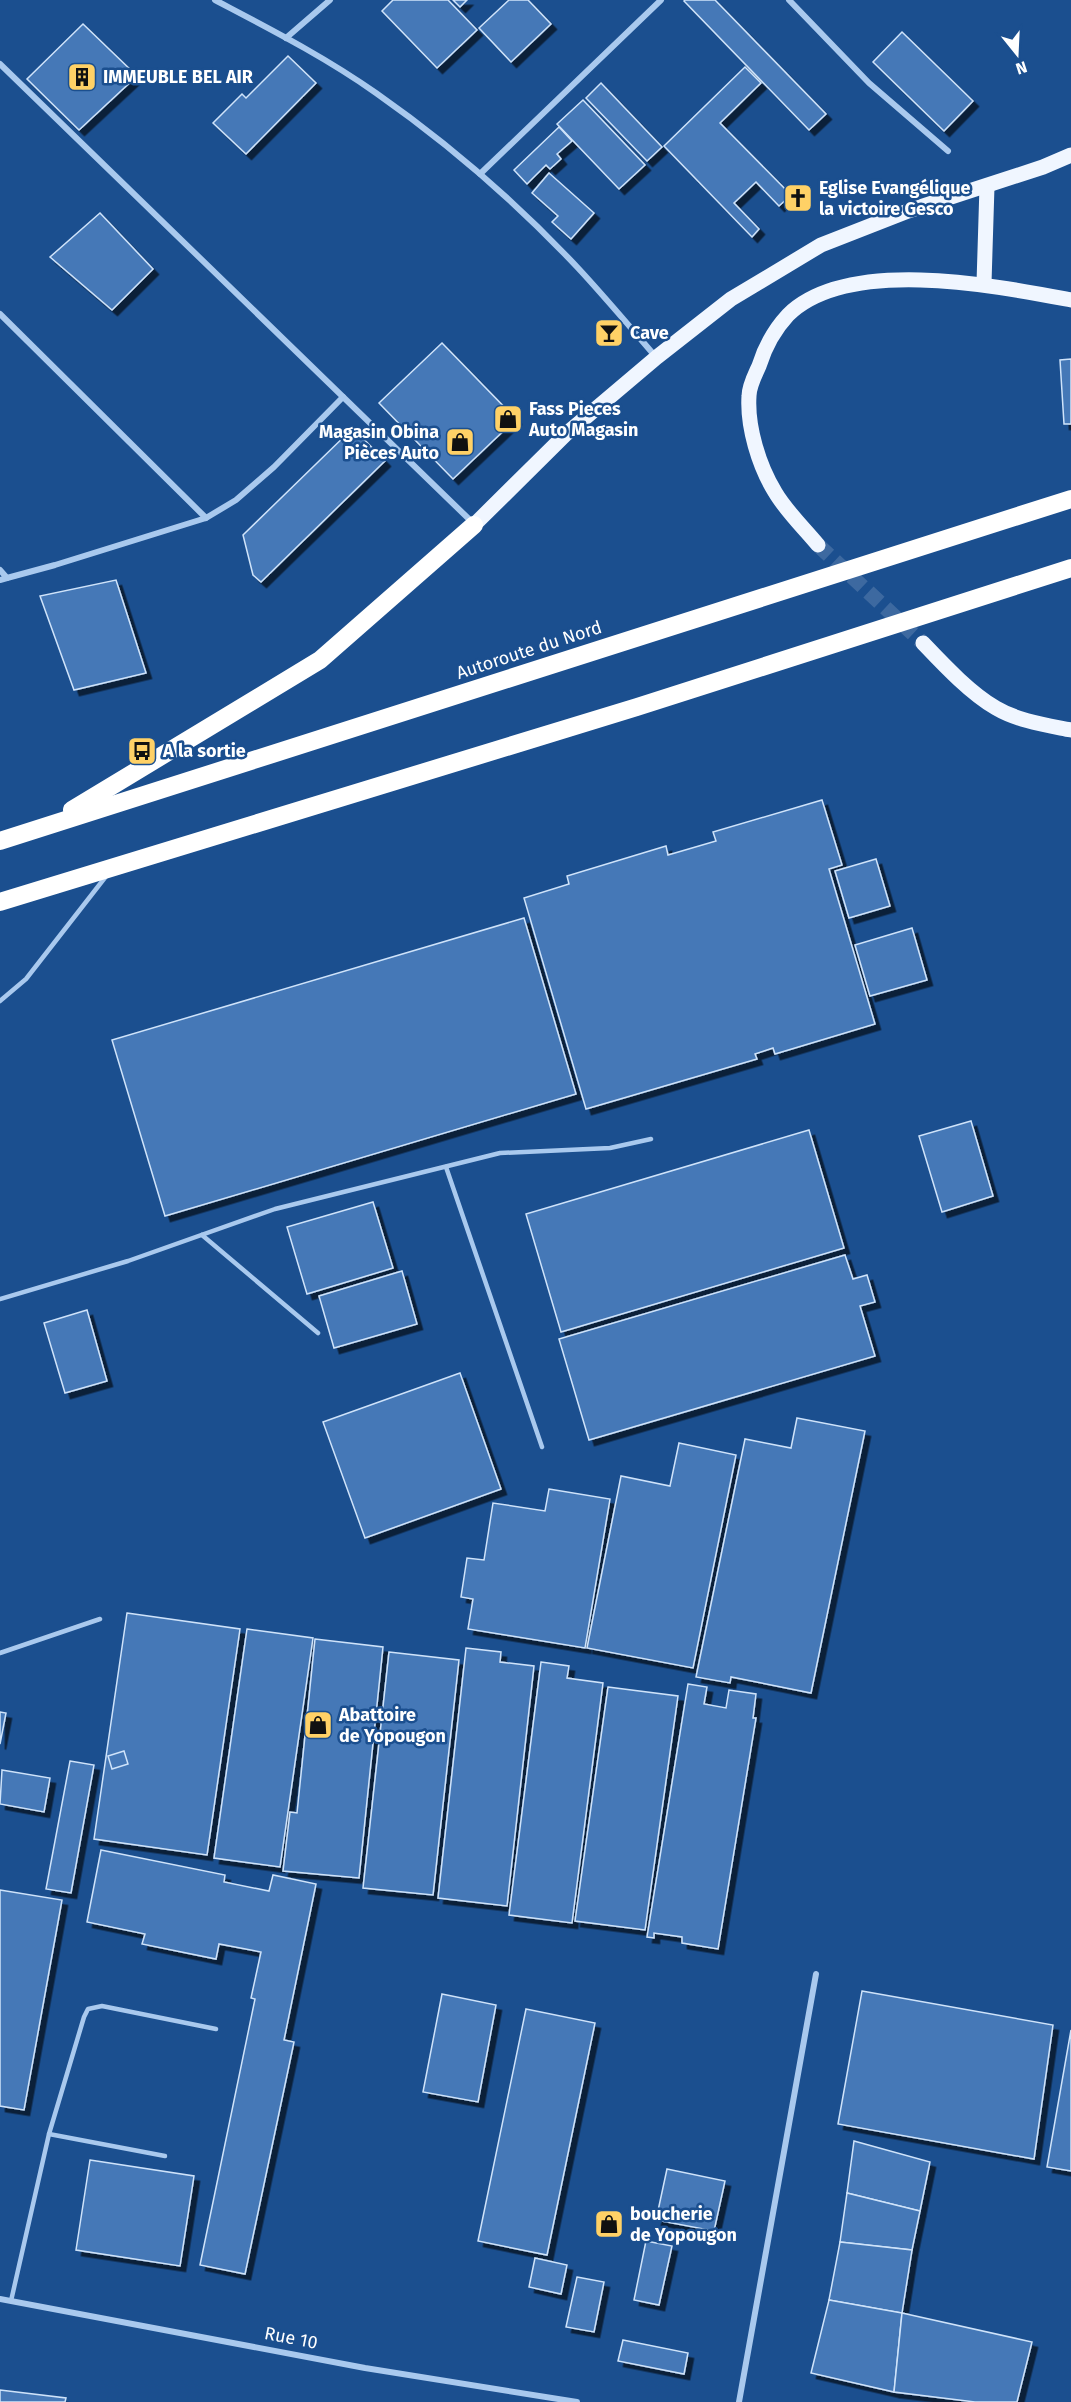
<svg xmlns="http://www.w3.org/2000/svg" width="1071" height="2402" font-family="'Fira Sans',sans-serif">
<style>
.building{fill:#4478b7;stroke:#cfe3fa;stroke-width:1.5;filter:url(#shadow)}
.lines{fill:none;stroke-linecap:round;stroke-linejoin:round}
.primary-tunnel{stroke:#3d69a0;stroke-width:15;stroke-dasharray:15 8;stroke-linecap:butt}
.lane{stroke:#a9c9ee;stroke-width:4.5}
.street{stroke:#a9c9ee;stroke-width:6}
.primary{stroke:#f0f6ff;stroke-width:15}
.highway{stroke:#fff;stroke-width:18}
.labels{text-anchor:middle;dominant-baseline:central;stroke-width:5;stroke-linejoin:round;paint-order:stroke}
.poi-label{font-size:18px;font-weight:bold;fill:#fff;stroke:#1b4f8f;text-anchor:start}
.street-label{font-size:18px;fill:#fff;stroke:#1b4f8f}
</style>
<defs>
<filter id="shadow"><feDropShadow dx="5.5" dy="5.5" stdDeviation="0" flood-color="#0009"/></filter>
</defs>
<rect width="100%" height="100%" fill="#1b4f8f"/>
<g class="building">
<polygon points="393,0 448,0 477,30 437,68 382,11"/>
<polygon points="453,0 467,0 460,7"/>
<polygon points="509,0 528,0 551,24 511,62 479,28"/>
<polygon points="685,0 715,0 826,114 809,130 684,1"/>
<polygon points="83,24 137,76 79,130 27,79"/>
<polygon points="902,32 973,101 944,131 873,62"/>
<polygon points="288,56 316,83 246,154 213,123 242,94 246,98"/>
<polygon points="745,67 761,83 720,123 791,195 779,206 756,182 734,203 759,229 752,237 664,146"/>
<polygon points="601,83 662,147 647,161 586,98"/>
<polygon points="583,100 645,165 619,189 557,124"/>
<polygon points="559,127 572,141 557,154 561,159 550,169 546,165 527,184 514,170"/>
<polygon points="549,173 594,213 571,239 552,222 558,216 532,193"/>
<polygon points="100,213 153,269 112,310 50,257"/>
<polygon points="442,343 516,419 453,479 379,403"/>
<polygon points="1071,359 1071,424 1064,424 1060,360"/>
<polygon points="353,428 385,461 261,582 253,575 243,535"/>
<polygon points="116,580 146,673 74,690 40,596"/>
<polygon points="822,800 842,865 829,869 875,1024 775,1054 773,1048 755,1054 757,1059 586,1109 524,898 569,884 567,876 666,846 668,855 716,841 713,832"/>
<polygon points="876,859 890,906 849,918 835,871"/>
<polygon points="524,918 576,1094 165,1216 112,1040"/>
<polygon points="912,928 927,980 870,996 855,945"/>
<polygon points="971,1121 993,1196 942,1212 919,1136"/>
<polygon points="809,1130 844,1248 561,1332 526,1214"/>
<polygon points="373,1202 393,1268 307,1294 287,1227"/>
<polygon points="845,1255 853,1279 867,1275 875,1302 860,1306 875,1356 589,1440 559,1339"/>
<polygon points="402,1271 417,1324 334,1348 319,1296"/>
<polygon points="87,1310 107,1381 65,1393 44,1323"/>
<polygon points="460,1373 501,1489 365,1538 323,1422"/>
<polygon points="797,1418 865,1431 811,1693 731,1677 730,1683 696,1677 745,1439 791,1448"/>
<polygon points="679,1443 736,1455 693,1668 587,1648 621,1476 670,1486"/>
<polygon points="549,1489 610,1499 585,1648 468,1629 473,1599 461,1597 467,1558 484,1560 493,1503 545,1511"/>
<polygon points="127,1613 240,1629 207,1855 94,1839"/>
<polygon points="247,1629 313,1638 280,1867 214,1858"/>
<polygon points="315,1639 383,1647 359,1878 283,1871 290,1812 297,1813"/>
<polygon points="466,1648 501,1652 500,1662 534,1666 507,1906 438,1898"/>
<polygon points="389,1652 459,1660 433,1895 363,1888"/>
<polygon points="541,1662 569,1666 567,1678 603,1683 572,1923 509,1915"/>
<polygon points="688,1684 707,1687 704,1704 726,1708 729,1690 756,1694 753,1718 756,1718 718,1949 682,1943 682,1937 654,1933 654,1938 647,1937"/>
<polygon points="608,1687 678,1696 645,1930 575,1921"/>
<polygon points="0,1712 6,1713 0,1744"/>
<polygon points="124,1751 128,1764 112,1769 108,1756"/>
<polygon points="70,1761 94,1765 71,1893 46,1889"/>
<polygon points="2,1770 50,1778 44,1812 0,1804"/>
<polygon points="101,1850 225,1875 224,1882 269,1891 273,1875 316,1884 284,2040 294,2042 245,2274 200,2265 255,1999 251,1998 261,1952 219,1944 216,1959 142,1944 145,1934 87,1922"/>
<polygon points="0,1890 62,1900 24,2110 0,2106"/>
<polygon points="862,1991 1053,2025 1034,2159 838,2124"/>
<polygon points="442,1994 496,2005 478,2102 423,2092"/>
<polygon points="526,2009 595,2023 547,2255 478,2241"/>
<polygon points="1071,2030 1071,2171 1047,2167"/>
<polygon points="854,2141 930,2162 920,2211 847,2193"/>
<polygon points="90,2160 194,2176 180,2266 76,2250"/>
<polygon points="667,2169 725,2181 714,2231 656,2220"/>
<polygon points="847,2193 920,2211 912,2250 840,2242"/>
<polygon points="646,2241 672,2246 659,2305 634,2300"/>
<polygon points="840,2242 912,2250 902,2313 829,2300"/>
<polygon points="535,2258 567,2265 561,2294 529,2287"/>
<polygon points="577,2277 604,2282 594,2332 566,2327"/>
<polygon points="829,2300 902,2313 894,2392 811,2373"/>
<polygon points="902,2313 1032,2342 1017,2402 975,2402 894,2392"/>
<polygon points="623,2340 688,2353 684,2374 618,2361"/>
<polygon points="0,2390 66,2398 65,2402 0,2402"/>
</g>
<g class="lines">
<polyline class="primary-tunnel" points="818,545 923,643"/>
<g class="lane">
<polyline points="0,1001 26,979 107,875"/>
<polyline points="446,1167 542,1447"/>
<polyline points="202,1235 318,1333"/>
<polyline points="0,1299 128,1261 275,1209 500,1153 610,1148 651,1139"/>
<polyline points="0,1653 100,1619"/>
<polyline points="49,2134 165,2156"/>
<polyline points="11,2301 49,2134 84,2017 88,2009 102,2006 216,2029"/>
</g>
<g class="street">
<path d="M215 0C270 29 325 57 376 93 449 144 517 203 578 268 605 297 630 327 656 357"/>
<polyline points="789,0 869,83 948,151"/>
<polyline points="286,38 330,0"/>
<polyline points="0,64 472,522"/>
<polyline points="480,174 661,0"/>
<polyline points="0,314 206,518"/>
<polyline points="0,570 7,578 0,580"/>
<polyline points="7,578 55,565 206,518 236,500 274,467 343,397"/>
<polyline points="0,2299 365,2368 577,2402"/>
<polyline points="739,2402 816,1974"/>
</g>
<g class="primary">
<polyline points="984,283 987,186"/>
<polyline points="474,525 566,434 657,357 731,299 821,245 908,211 1043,167 1071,155"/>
<path d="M818 545C804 528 786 511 775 492 759 466 747 427 749 396 749 386 755 375 759 366 765 347 774 330 788 315 848 256 997 286 1071 300"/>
<path d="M923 643C943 664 970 693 996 708 1018 721 1046 725 1071 730"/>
</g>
<g class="highway">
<polyline points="72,810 320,660 474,525"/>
<polyline points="0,841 1071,499"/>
<polyline points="0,902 637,707 1071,568"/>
</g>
</g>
<defs>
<g id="building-square" transform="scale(1.5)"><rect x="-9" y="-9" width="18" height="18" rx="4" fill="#ffd166" stroke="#1b4f8f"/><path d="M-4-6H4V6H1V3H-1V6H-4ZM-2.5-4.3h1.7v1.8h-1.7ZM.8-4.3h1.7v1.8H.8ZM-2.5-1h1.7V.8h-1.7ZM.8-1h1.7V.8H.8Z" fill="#111"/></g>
<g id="church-square" transform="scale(1.5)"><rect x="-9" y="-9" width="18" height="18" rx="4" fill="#ffd166" stroke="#1b4f8f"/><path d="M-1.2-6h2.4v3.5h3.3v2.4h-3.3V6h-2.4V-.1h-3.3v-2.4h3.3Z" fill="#111"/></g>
<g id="bar-square" transform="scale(1.5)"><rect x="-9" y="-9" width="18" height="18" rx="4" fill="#ffd166" stroke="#1b4f8f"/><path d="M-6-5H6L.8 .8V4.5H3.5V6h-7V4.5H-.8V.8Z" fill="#111"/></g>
<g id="shop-square" transform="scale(1.5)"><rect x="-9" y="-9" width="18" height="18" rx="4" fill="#ffd166" stroke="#1b4f8f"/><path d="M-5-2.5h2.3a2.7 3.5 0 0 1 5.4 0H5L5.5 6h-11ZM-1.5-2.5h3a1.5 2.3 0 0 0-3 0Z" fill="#111"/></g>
<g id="bus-square" transform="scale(1.5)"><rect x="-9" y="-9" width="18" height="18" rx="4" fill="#ffd166" stroke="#1b4f8f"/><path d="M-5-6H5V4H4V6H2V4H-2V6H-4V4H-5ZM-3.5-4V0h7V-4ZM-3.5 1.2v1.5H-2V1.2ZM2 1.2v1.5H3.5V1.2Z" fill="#111"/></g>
</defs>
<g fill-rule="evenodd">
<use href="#building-square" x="82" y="77"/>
<use href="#church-square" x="798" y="198"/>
<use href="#bar-square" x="609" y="333"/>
<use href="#shop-square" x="508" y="419"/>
<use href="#shop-square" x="460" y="442"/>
<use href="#bus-square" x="142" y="751"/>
<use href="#shop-square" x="318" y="1725"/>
<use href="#shop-square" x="609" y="2224"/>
</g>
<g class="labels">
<g class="poi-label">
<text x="103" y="77">IMMEUBLE BEL AIR</text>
<text x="819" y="188">Eglise Evangélique<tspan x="819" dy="21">la victoire Gesco</tspan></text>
<text x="630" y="333">Cave</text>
<text x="529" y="409">Fass Pieces<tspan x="529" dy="21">Auto Magasin</tspan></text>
<text x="439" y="432" text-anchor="end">Magasin Obina<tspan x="439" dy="21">Pièces Auto</tspan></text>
<text x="163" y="751">A la sortie</text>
<text x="339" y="1715">Abattoire<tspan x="339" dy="21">de Yopougon</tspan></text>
<text x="630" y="2214">boucherie<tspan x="630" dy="21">de Yopougon</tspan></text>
</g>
<g class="street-label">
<text transform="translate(529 650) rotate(-18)">Autoroute du Nord</text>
<text transform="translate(291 2338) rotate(11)">Rue 10</text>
</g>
</g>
<g transform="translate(1017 54) rotate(162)" stroke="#1b4f8f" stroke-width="4.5" paint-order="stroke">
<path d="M0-4.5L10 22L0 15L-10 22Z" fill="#ffffff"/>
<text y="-9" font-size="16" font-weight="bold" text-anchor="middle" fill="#ffffff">N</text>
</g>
</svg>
